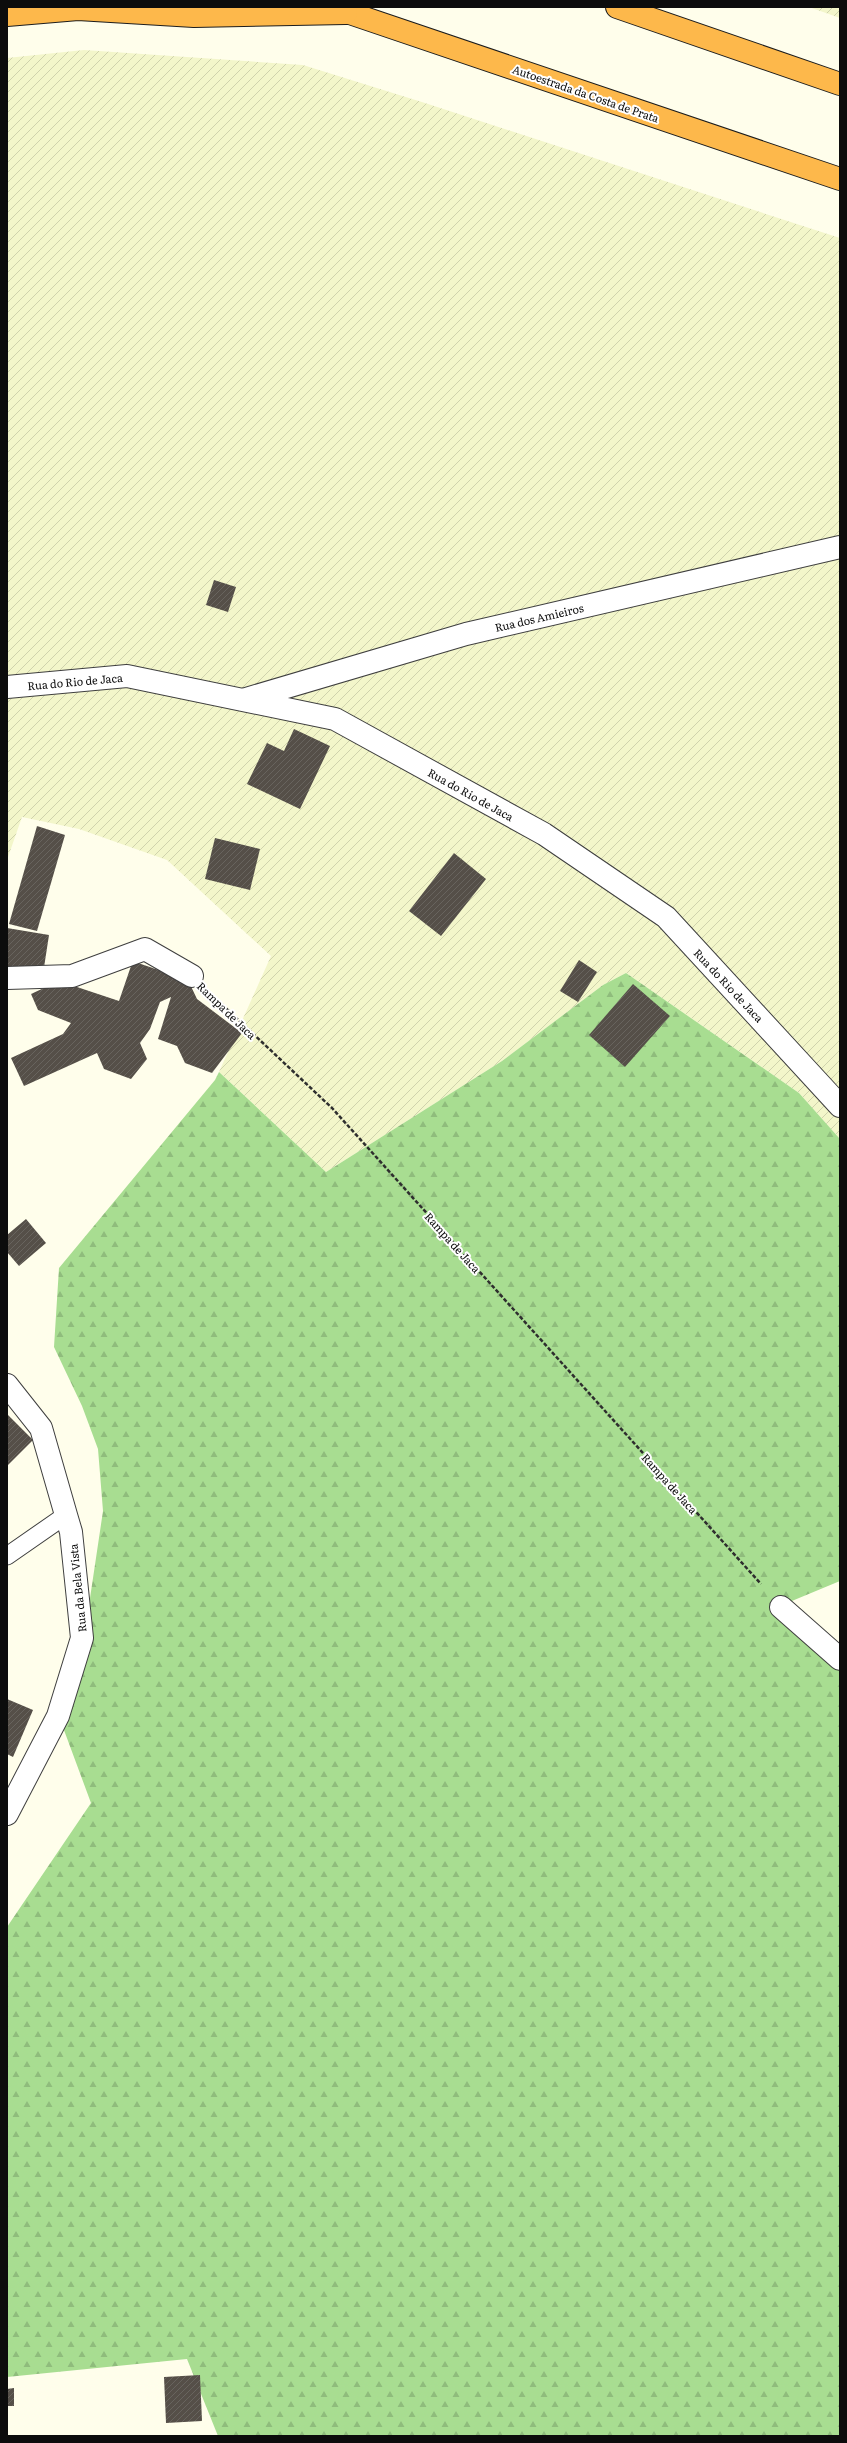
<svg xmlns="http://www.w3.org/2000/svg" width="847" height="2443" font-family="Literata,serif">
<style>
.farmland{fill:url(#farmland-furrows)}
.forest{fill:url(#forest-firs)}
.building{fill:url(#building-hatch)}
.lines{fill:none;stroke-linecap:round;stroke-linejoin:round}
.service-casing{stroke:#3f3f3f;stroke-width:19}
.minor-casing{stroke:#3f3f3f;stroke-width:24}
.motorway-casing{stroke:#1d1d1d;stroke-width:24}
.path{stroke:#2e2e2e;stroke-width:2.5;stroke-dasharray:4 2;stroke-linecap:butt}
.service{stroke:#fff;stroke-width:17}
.minor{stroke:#fff;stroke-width:22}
.motorway{stroke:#fdb84b;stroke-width:22}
.labels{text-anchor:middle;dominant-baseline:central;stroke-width:4;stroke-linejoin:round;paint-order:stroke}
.street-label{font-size:11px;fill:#0c0c0c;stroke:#fff}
</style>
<defs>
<pattern id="farmland-furrows" width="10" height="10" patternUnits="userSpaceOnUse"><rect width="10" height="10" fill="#f3f6ca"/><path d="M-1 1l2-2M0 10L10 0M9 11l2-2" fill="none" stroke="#cfd2ac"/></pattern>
<pattern id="forest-firs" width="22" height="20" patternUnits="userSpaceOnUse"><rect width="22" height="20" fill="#a8dd91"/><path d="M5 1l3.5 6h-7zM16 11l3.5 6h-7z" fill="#8fbc7c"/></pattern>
<pattern id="building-hatch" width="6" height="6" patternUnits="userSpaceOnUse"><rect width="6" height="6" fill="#554f48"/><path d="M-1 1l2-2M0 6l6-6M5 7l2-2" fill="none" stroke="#68645e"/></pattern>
</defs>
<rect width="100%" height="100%" fill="#fffeeb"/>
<g class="farmland">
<polygon points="809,7 840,7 840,18"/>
<polygon points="84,50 303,65 425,103 840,238 840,1139 799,1093 626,973 603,985 502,1061 326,1172 219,1072 271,956 167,860 79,829 22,817 7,860 7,58"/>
</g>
<polygon class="forest" points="626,973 799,1093 840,1139 840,1581 787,1603 840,1656 840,2436 218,2436 187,2359 7,2377 7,1927 91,1803 61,1722 86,1625 103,1511 98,1449 82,1406 54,1347 59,1268 215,1080 219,1072 326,1172 502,1061 603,985"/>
<g class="building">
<polygon points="214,580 236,587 228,612 206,605"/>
<polygon points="294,729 330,746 300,809 247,784 267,743 284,751"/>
<polygon points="37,826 65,835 37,931 9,924"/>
<polygon points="215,838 260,849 250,890 205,879"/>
<polygon points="454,853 486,879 441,936 409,911"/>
<polygon points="7,928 49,935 43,974 7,969"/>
<polygon points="579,960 597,972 578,1002 560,991"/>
<polygon points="138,963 188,980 197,999 242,1033 212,1073 185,1063 177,1046 158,1039 171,997 160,1002 150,1029 140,1043 147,1059 131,1079 104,1069 97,1053 24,1086 11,1058 63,1034 71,1023 38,1010 31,994 59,981 119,1001 131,966"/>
<polygon points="633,984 670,1016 625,1067 589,1035"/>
<polygon points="26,1219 46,1243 19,1266 7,1252 7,1235"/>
<polygon points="7,1414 33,1440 7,1466"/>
<polygon points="7,1699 33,1710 13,1757 7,1754"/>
<polygon points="200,2375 202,2421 166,2423 164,2377"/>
<polygon points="14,2388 14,2406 7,2406 7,2389"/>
</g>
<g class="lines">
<g class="service-casing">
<polyline id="service" points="7,1556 66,1515"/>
</g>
<g class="minor-casing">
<g id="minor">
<polyline points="7,687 127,676 335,719 544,834 666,917 840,1106"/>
<polyline points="246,699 466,634 840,547"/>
<polyline points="7,978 72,976 145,949 192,976"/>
<polyline points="7,1385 41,1428 66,1515 71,1532 82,1638 58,1716 7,1814"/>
<polyline points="781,1607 840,1659"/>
</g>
</g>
<g class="motorway-casing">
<g id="motorway">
<polyline points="332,7 840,179"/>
<polyline points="617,7 840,84"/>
<polyline points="7,15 78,9 194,16 346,13"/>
</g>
</g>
<polyline class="path" points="213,996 332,1108 761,1584"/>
<use href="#service" class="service"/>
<use href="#minor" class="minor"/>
<use href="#motorway" class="motorway"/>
</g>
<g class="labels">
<g class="street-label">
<text transform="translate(586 93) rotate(19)">Autoestrada da Costa de Prata</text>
<text transform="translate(539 617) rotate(-13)">Rua dos Amieiros</text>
<text transform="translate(75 681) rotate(-5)">Rua do Rio de Jaca</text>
<text transform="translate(471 794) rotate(29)">Rua do Rio de Jaca</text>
<text transform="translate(729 985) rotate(47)">Rua do Rio de Jaca</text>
<text transform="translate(227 1010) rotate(44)">Rampa de Jaca</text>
<text transform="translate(453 1242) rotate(48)">Rampa de Jaca</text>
<text transform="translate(670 1483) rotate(48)">Rampa de Jaca</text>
<text transform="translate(77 1588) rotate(-96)">Rua da Bela Vista</text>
</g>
</g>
<rect width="847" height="2443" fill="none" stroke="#0c0c0c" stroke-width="16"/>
</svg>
